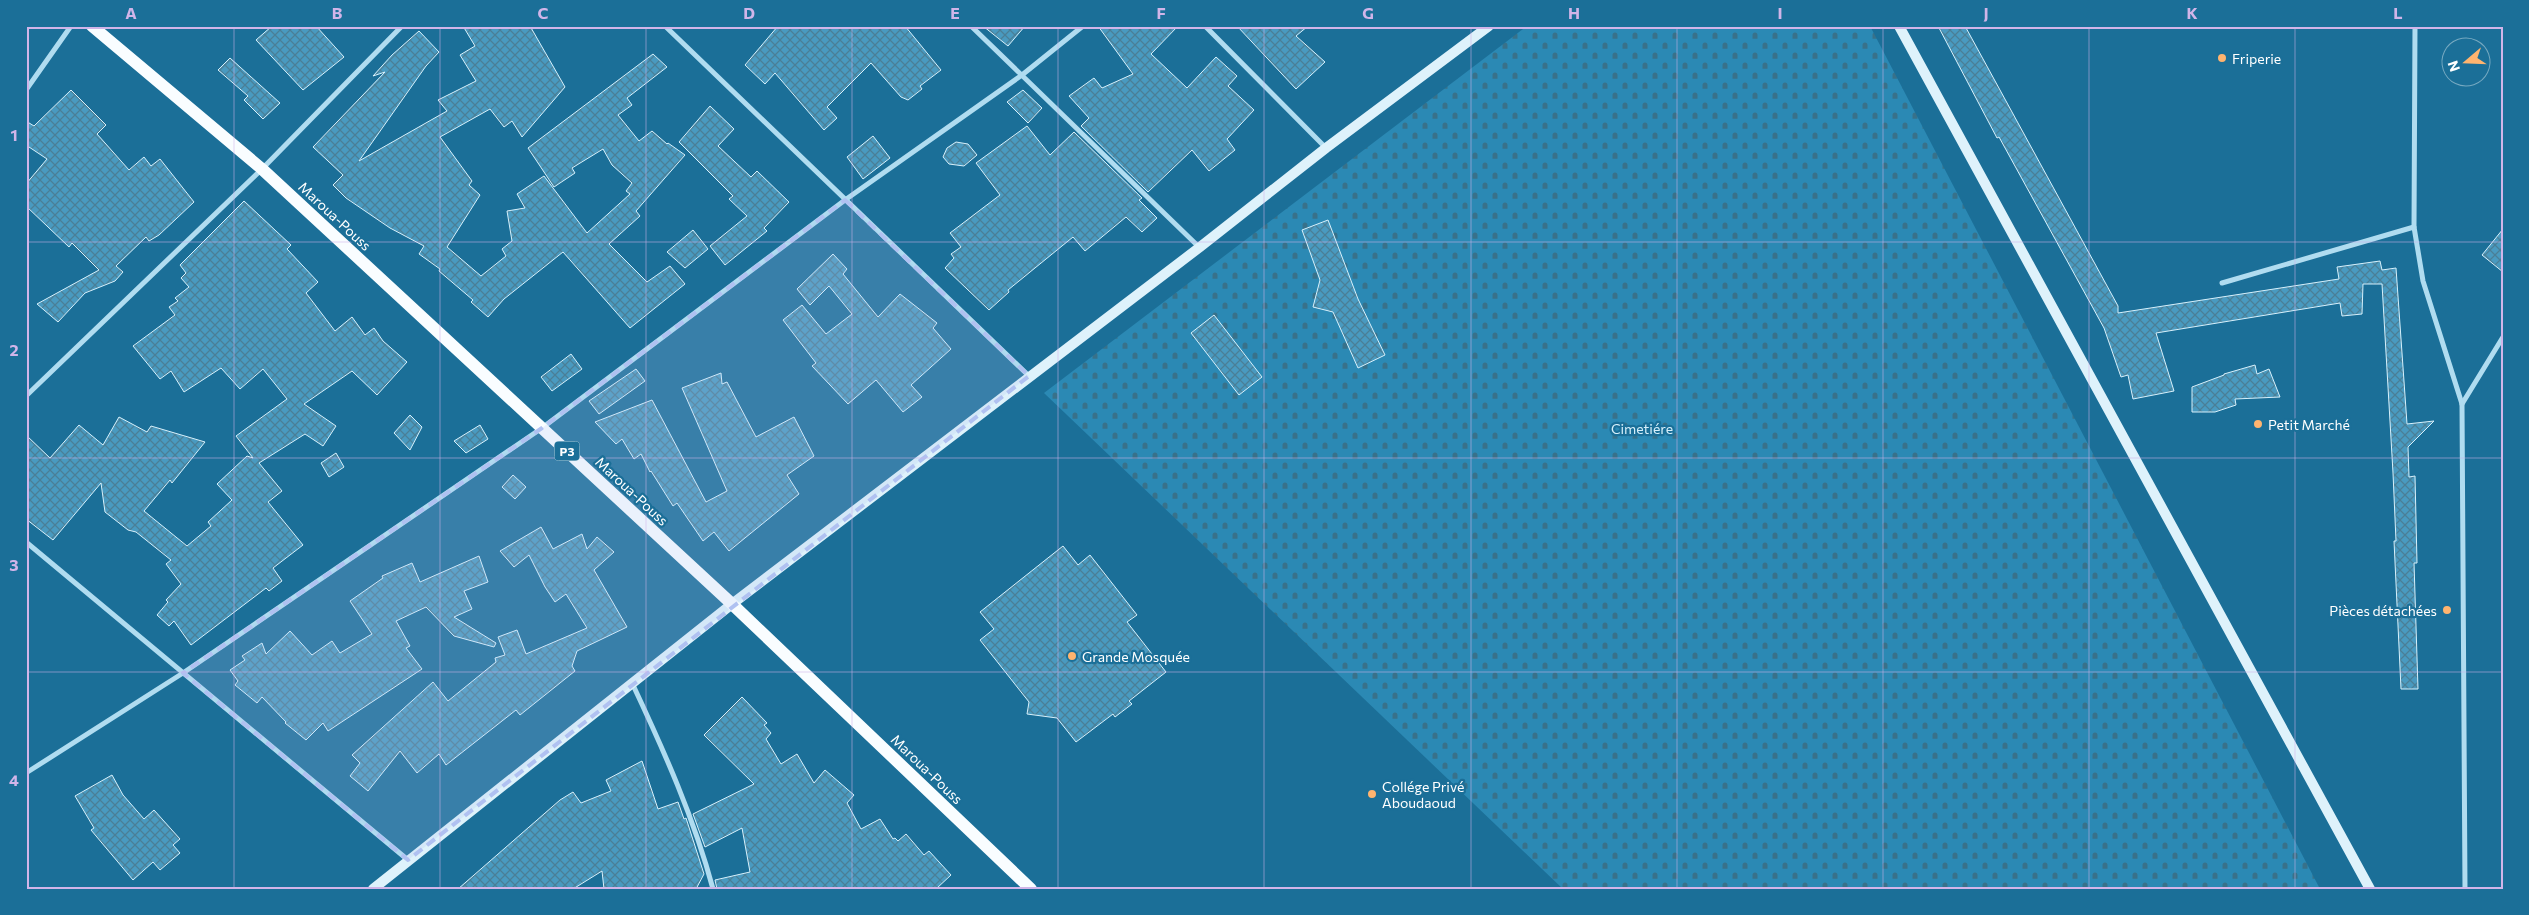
<svg xmlns="http://www.w3.org/2000/svg" width="2529" height="915" font-family="Commissioner,sans-serif">
<style>
.cemetery{fill:url(#cemetery-stones)}
.building{fill:url(#building-cross-hatch);stroke:#d7f0fb}
.lines{fill:none;stroke-linecap:round;stroke-linejoin:round}
.street{stroke:#b0dcf0;stroke-width:5}
.secondary{stroke:#def2fb;stroke-width:10}
.primary{stroke:#f9fdff;stroke-width:12}
.marked{fill:#b0c1f1;fill-opacity:0.2;stroke:#b0c1f1;stroke-width:4;stroke-dasharray:10 6;stroke-linejoin:round}
.grid{fill:none;stroke:#d1b5e9;stroke-width:1;stroke-opacity:0.55}
.poi-dot{fill:#ffb46f;stroke:#1b6f98;stroke-width:2}
.labels{text-anchor:middle;dominant-baseline:central;stroke-width:4.5;stroke-linejoin:round;paint-order:stroke}
.shield{fill:#1b6f98;stroke:#bbd4e0;stroke-width:1}
.shield-label{font-size:12px;font-weight:bold;fill:#fff}
.poi-label{font-size:14px;fill:#fff;stroke:#1b6f98;text-anchor:start}
.street-label{font-size:14px;fill:#fff;stroke:#1b6f98}
.park-label{font-size:14px;fill:#d7f0fb;stroke:#1b6f98}
.neatline{fill:none;stroke:#d1b5e9;stroke-width:2}
.grid-label{font-size:16px;text-anchor:middle;font-weight:bold;fill:#d1b5e9}
</style>
<defs>
<pattern id="cemetery-stones" width="16" height="16" patternUnits="userSpaceOnUse" patternTransform="scale(1.25)"><rect width="16" height="16" fill="#2b89b4"/><path d="M2 7V4a2 2 0 0 1 4 0v3zM10 15v-3a2 2 0 0 1 4 0v3z" fill="#38718a"/></pattern>
<pattern id="building-cross-hatch" width="8" height="8" patternUnits="userSpaceOnUse" patternTransform="scale(1.25)"><rect width="8" height="8" fill="#499ac0"/><path d="M0 0l8 8M0 8l8-8" fill="none" stroke="#4a7f97"/></pattern>
</defs>
<rect width="100%" height="100%" fill="#1b6f98"/>
<polygon class="cemetery" points="1527,26 1870,26 2320,889 1563,889 1044,393"/>
<g class="building">
<polygon points="272,26 316,26 344,57 303,90 256,40"/>
<polygon points="463,26 530,26 565,87 522,137 512,121 504,127 490,109 440,137 472,181 469,185 480,195 447,247 481,276 506,256 502,249 512,241 507,211 525,208 517,194 544,176 587,233 630,194 626,191 632,183 612,165 603,149 572,168 575,173 554,187 528,148 653,54 667,67 627,98 632,105 618,115 639,141 652,131 667,144 668,143 685,155 636,211 640,216 609,244 647,282 670,266 685,284 630,328 563,252 504,299 488,317 471,302 473,300 439,271 440,269 419,254 424,246 390,228 346,198 333,185 343,175 313,147 385,72 373,76 392,55 419,31 439,52 426,66 359,161 447,111 438,100 476,81 460,55 475,46"/>
<polygon points="778,26 905,26 941,70 920,86 922,89 908,100 901,97 871,63 827,107 837,118 824,130 775,73 765,84 745,65"/>
<polygon points="983,26 1025,26 1008,46"/>
<polygon points="1098,26 1178,26 1151,54 1187,88 1216,57 1237,76 1228,86 1254,110 1227,139 1235,150 1209,171 1192,150 1148,192 1081,126 1089,118 1069,96 1094,78 1102,88 1133,74"/>
<polygon points="1237,26 1308,26 1296,36 1325,62 1296,89"/>
<polygon points="1938,26 1965,26 2118,306 2118,313 2339,279 2337,267 2380,261 2382,270 2396,268 2407,424 2434,421 2408,447 2409,477 2415,476 2417,563 2414,563 2418,689 2401,689 2394,541 2396,541 2393,473 2382,284 2363,284 2362,314 2342,316 2340,303 2156,333 2174,391 2133,399 2128,375 2121,377 2104,328 1999,137 1997,138"/>
<polygon points="230,58 280,103 263,119 244,100 248,96 218,70"/>
<polygon points="71,90 106,125 97,134 129,170 144,157 151,166 160,159 194,202 159,235 149,241 146,237 116,266 123,272 115,281 85,293 58,322 37,304 99,270 72,243 69,247 26,206 26,184 47,159 26,145 26,121 34,126"/>
<polygon points="1023,90 1042,108 1028,123 1007,102"/>
<polygon points="710,106 734,129 718,146 751,177 757,171 789,202 764,228 767,231 725,265 710,246 747,216 729,199 733,196 679,142"/>
<polygon points="1027,126 1050,155 1074,132 1142,198 1139,200 1157,218 1142,232 1126,217 1085,251 1073,237 1008,290 1009,292 989,310 945,268 954,258 951,254 961,247 950,233 1000,195 976,163"/>
<polygon points="873,136 890,158 863,179 847,157"/>
<polygon points="956,142 968,144 977,155 964,166 949,164 943,157 947,148"/>
<polygon points="244,201 291,245 287,249 318,282 306,293 335,331 352,317 365,335 374,328 383,341 407,362 377,395 352,371 304,404 336,426 323,446 305,434 259,463 282,491 268,502 303,545 273,568 282,581 269,591 266,588 191,645 174,621 169,626 157,615 168,602 166,600 181,584 166,564 171,560 136,532 128,530 105,512 101,483 53,540 26,519 26,435 50,458 79,425 103,445 119,417 147,432 151,426 205,442 172,483 170,480 144,511 187,546 211,526 208,522 232,500 217,484 247,456 253,458 236,436 287,399 263,369 240,389 221,368 184,392 171,371 160,379 133,346 175,315 169,307 178,301 175,298 189,287 181,278 186,273 180,265"/>
<polygon points="1328,220 1358,299 1385,355 1358,368 1333,312 1313,307 1320,280 1302,230"/>
<polygon points="2503,229 2503,272 2482,255"/>
<polygon points="693,230 708,249 685,268 667,252"/>
<polygon points="833,254 847,269 843,274 878,317 900,294 937,323 933,328 951,349 911,385 922,397 903,412 876,380 848,404 812,366 816,363 783,320 802,305 826,334 852,314 829,286 810,305 797,289"/>
<polygon points="1214,315 1262,377 1239,395 1191,333"/>
<polygon points="571,354 582,369 552,391 541,377"/>
<polygon points="2255,365 2257,374 2269,369 2280,397 2235,399 2236,405 2215,412 2192,412 2192,387 2224,375 2224,374"/>
<polygon points="636,369 645,381 599,414 589,401"/>
<polygon points="721,373 722,384 727,382 756,437 794,417 814,456 787,475 799,494 729,551 714,532 703,541 677,503 673,506 651,471 650,472 641,454 634,459 622,439 616,444 595,422 652,400 706,502 727,491 682,388"/>
<polygon points="410,415 422,427 410,450 394,433"/>
<polygon points="480,425 488,439 466,453 454,441"/>
<polygon points="336,453 344,467 329,477 321,463"/>
<polygon points="513,475 526,487 515,499 502,487"/>
<polygon points="541,527 553,549 582,534 587,549 597,537 614,552 594,570 627,627 577,651 572,666 575,671 520,715 516,710 446,765 439,754 417,773 400,751 368,791 350,776 360,763 352,755 433,682 448,701 496,662 495,658 505,655 498,637 517,630 526,654 587,628 566,594 555,602 545,587 529,555 514,567 500,551"/>
<polygon points="1063,546 1078,565 1090,555 1137,615 1127,622 1166,672 1129,701 1132,704 1115,717 1113,714 1076,742 1057,718 1027,714 1029,702 980,640 994,629 980,612"/>
<polygon points="479,556 488,582 464,591 472,609 454,617 496,643 494,647 454,636 426,607 396,621 410,646 406,648 422,669 328,731 323,723 306,740 285,723 286,722 262,697 257,703 235,685 238,681 230,670 245,660 242,656 262,643 266,654 290,631 312,655 332,641 340,653 372,634 350,601 383,578 382,576 412,563 420,582"/>
<polygon points="742,697 767,723 764,725 771,733 766,739 781,764 797,754 814,783 825,770 854,795 847,803 861,829 880,819 893,839 895,838 898,841 906,834 924,855 929,851 951,875 936,889 717,889 715,880 750,872 742,828 705,847 693,814 754,784 704,735"/>
<polygon points="642,761 658,809 678,802 684,819 686,818 704,874 696,889 604,889 602,871 573,889 458,889 560,800 573,792 581,803 611,791 606,780"/>
<polygon points="112,775 123,795 144,819 154,810 180,839 173,845 180,853 160,870 153,862 133,880 91,830 94,828 75,796"/>
</g>
<g class="lines">
<g class="street">
<polyline points="665,26 1029,376"/>
<polyline points="971,26 1199,247"/>
<polyline points="1205,26 1326,148"/>
<polyline points="2415,26 2414,227 2423,281 2462,404 2465,889"/>
<polyline points="26,90 71,26"/>
<polyline points="2222,283 2414,227"/>
<polyline points="26,396 262,169 402,26"/>
<polyline points="2462,404 2503,337"/>
<polyline points="26,542 408,860"/>
<path d="M633 685C664 751 694 818 713 889"/>
<polyline points="26,773 183,673 542,428 845,200 1022,75 1083,26"/>
</g>
<g class="secondary">
<polyline points="1899,26 2370,889"/>
<polyline points="373,889 732,604 1200,247 1326,148 1489,26"/>
</g>
<polyline class="primary" points="92,26 262,169 732,604 1031,889"/>
</g>
<path class="marked" d="M845 200 1029 376 408 860 183 673 542 428Z"/>
<path class="grid" d="M234 26V889M440 26V889M646 26V889M852 26V889M1058 26V889M1264 26V889M1471 26V889M1677 26V889M1883 26V889M2089 26V889M2295 26V889M26 242H2503M26 458H2503M26 672H2503"/>
<g class="poi-dot">
<circle cx="2222" cy="58" r="5"/>
<circle cx="2258" cy="424" r="5"/>
<circle cx="2447" cy="610" r="5"/>
<circle cx="1072" cy="656" r="5"/>
<circle cx="1372" cy="794" r="5"/>
</g>
<g class="labels">
<rect class="shield" x="554.5" y="441.5" width="25" height="19" rx="4"/>
<g class="shield-label">
<text x="567" y="451">P3</text>
</g>
<g class="poi-label">
<text x="2232" y="58">Friperie</text>
<text x="2268" y="424">Petit Marché</text>
<text x="2437" y="610" text-anchor="end">Pièces détachées</text>
<text x="1082" y="656">Grande Mosquée</text>
<text x="1382" y="786">Collége Privé<tspan x="1382" dy="16">Aboudaoud</tspan></text>
</g>
<g class="street-label">
<text transform="translate(335 216) rotate(43)">Maroua-Pouss</text>
<text transform="translate(632 491) rotate(43)">Maroua-Pouss</text>
<text transform="translate(927 769) rotate(44)">Maroua-Pouss</text>
</g>
<g class="park-label">
<text x="1642" y="428">Cimetiére</text>
</g>
</g>
<rect width="2529" height="915" fill="none" stroke="#1b6f98" stroke-width="55"/>
<g transform="translate(2466 62) rotate(251)"><circle r="24" fill="#1b6f98" stroke="#76a9c1"/>
<path d="M0-4L9 19L0 12L-9 19Z" fill="#ffb46f"/>
<text y="-8" font-size="14" font-weight="bold" text-anchor="middle" fill="#ffffff">N</text>
</g>
<rect x="28" y="28" width="2474" height="860" class="neatline"/>
<g class="grid-label">
<text x="131" y="19">A</text>
<text x="337" y="19">B</text>
<text x="543" y="19">C</text>
<text x="749" y="19">D</text>
<text x="955" y="19">E</text>
<text x="1161" y="19">F</text>
<text x="1368" y="19">G</text>
<text x="1574" y="19">H</text>
<text x="1780" y="19">I</text>
<text x="1986" y="19">J</text>
<text x="2192" y="19">K</text>
<text x="2398" y="19">L</text>
<text x="14" y="141">1</text>
<text x="14" y="356">2</text>
<text x="14" y="571">3</text>
<text x="14" y="786">4</text>
</g>
</svg>
